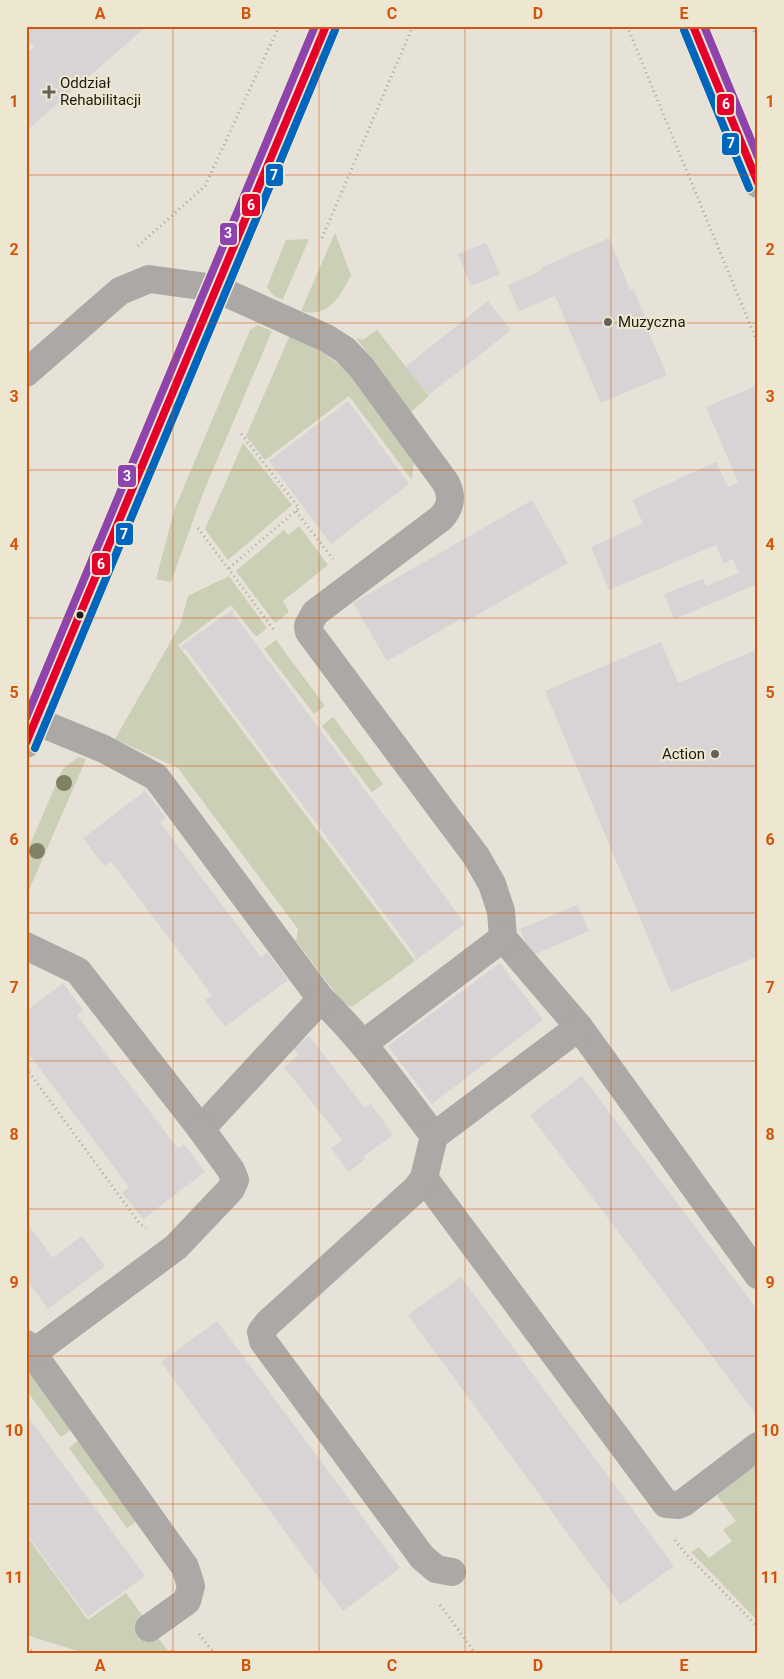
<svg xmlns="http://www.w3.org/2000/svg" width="784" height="1679" font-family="Roboto,sans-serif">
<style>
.green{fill:#cbcfb6}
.building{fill:#d8d3d5}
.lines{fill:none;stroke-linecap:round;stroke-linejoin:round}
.path{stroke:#aaa7a2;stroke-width:3;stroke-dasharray:1 4;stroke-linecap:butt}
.minor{stroke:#aba8a5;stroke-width:28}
.bus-1-casing{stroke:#ede6d1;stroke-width:11}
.bus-2-casing{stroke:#ede6d1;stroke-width:11}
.bus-3-casing{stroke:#ede6d1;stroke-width:11}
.bus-1{stroke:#e4002b;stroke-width:8}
.bus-2{stroke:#0065bd;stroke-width:8}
.bus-3{stroke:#8e44ad;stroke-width:8}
.tree{fill:#7f8364}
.grid{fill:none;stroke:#d4530d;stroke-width:1;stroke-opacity:0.55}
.poi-dot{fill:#646158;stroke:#ede6d1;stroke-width:2}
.bus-dot{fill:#1d1b13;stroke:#ede6d1;stroke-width:2}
.labels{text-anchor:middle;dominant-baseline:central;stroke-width:4.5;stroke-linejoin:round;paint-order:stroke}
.poi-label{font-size:15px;fill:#1d1b13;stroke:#ede6d1;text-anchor:start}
.line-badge{stroke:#ede6d1;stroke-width:2}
.badge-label{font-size:14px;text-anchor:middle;font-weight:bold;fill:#fff}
.neatline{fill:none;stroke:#d4530d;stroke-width:2}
.grid-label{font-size:16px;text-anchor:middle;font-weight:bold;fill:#d4530d}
</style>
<rect width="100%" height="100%" fill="#e7e2d7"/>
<g class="green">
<path d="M335 233 351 275C341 295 328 319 301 311Z"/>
<path d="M309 239 283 299C275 298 271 294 267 287L286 240Z"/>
<polygon points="258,325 272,331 203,493 171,582 156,579 175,508 250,330"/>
<polygon points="377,330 429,396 411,412 356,338 363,340"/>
<polygon points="290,335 322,352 344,368 414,462 412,480 349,396 265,460 246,436"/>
<polygon points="243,443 292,505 228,560 205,529"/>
<polygon points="299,526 328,565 283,601 289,612 275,623 236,571 284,530 288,535"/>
<polygon points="229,576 267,628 256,637 231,605 178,645 415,961 352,1007 342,1002 296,941 298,929 178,768 115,739 180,625 188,596"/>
<polygon points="276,640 325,706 314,714 264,649"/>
<polygon points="333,717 383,784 372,792 322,726"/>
<polygon points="78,757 86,759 26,897 26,854 62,770"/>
<polygon points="26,1367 72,1429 61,1437 26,1390"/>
<polygon points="80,1439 139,1519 127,1528 69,1448"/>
<polygon points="758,1464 756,1475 758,1621 691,1552 699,1547 709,1558 732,1541 723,1530 736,1521 718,1497 717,1491 746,1469"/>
<polygon points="26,1535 88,1620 126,1593 168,1651 172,1649 175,1653 84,1653 26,1635"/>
</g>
<g class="building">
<polygon points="26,26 147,26 26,131 26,53 34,47 26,39"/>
<polygon points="609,238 630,290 633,289 648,323 645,324 667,375 601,403 555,296 519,311 508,285 536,273 543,269 542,267"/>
<polygon points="486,243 500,274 471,286 458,254"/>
<polygon points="488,301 511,330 429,395 405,367"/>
<polygon points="758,385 758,584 674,619 664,594 703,579 706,586 739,573 733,559 724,564 716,545 609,590 591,547 643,523 632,500 716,462 728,487 738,482 706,407"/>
<polygon points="348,401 409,484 331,544 269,461"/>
<polygon points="532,500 568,563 463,623 461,619 387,661 353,603"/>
<polygon points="233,609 234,611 232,612 463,921 467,922 416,960 414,957 416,956 185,648 183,650 181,646"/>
<polygon points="661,642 678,683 756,650 758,654 758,956 671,992 545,691"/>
<polygon points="145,791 166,818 160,822 261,957 267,952 288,980 225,1027 205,1000 212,995 111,861 104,866 83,838"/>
<polygon points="577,905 589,931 531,956 520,929"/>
<polygon points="500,963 543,1020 432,1104 388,1046"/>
<polygon points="63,983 83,1010 77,1015 178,1149 184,1144 205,1172 143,1219 122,1192 129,1187 28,1053 26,1055 26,1011"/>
<polygon points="309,1036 365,1108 371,1104 393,1135 363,1157 365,1159 349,1172 331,1148 342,1140 284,1067 299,1055 293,1048"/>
<polygon points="582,1076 758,1311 758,1417 530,1115"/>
<polygon points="26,1222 53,1258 82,1236 105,1266 48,1309 26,1279"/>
<polygon points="461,1277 674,1566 620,1605 408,1315"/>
<polygon points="217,1321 400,1568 343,1611 161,1362"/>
<polygon points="26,1414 145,1576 88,1617 26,1533"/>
</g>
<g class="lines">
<g class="path">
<polyline points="627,26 758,344"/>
<polyline points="752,26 758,41"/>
<polyline points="322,238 413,26"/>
<polyline points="138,246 205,186 279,26"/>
<polyline points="296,511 333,559"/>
<polyline points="198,528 274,630"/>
<polyline points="229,568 299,508 239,431"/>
<polyline points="26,1068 140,1224 146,1228"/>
<polyline points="675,1540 686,1554 758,1627"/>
<polyline points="440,1605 475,1653"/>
<polyline points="199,1634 214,1653"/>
<polyline points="26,1649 39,1653"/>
</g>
<g class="minor">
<polyline points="693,26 758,184"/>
<path d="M26 373 120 291 149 279 215 288 326 338 345 350 361 367 446 483C453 497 451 507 441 518L315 613 308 626 309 632 476 856 492 884 501 911 503 938 579 1027 758 1275"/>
<path d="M26 717 104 749 156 777 321 999C364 1040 398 1089 434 1136"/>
<path d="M26 744C92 593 153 441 215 289 250 201 289 114 326 26"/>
<polyline points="26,946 78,971 201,1129 321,999"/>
<polyline points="363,1044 503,938"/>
<polyline points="424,1178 666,1504 678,1505 683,1503 758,1446"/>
<polyline points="26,1344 185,1567 191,1586 187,1601 149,1628"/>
<polyline points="33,1353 176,1247 231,1189 235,1180 231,1170 201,1129"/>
<polyline points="452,1572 436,1569 422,1557 263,1341 261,1332 268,1323 416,1189 424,1178 434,1136 579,1027"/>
</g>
<g class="bus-1-casing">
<g id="bus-1">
<polyline points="693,26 758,183"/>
<polyline points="26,743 326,26"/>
</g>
</g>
<g class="bus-2-casing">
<g id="bus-2">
<polyline points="684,30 749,188"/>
<polyline points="35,748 335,30"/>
</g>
</g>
<g class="bus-3-casing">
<g id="bus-3">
<polyline points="704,26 758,157"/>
<polyline points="26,718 315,26"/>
</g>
</g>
<use href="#bus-1" class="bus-1"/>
<use href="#bus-2" class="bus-2"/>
<use href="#bus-3" class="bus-3"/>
</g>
<g class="tree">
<circle cx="64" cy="783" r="8"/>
<circle cx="37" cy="851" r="8"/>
</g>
<path class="grid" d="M173 26V1653M319 26V1653M465 26V1653M611 26V1653M26 175H758M26 323H758M26 470H758M26 618H758M26 766H758M26 913H758M26 1061H758M26 1209H758M26 1356H758M26 1504H758"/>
<g class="poi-dot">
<path d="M46.5 84.5h5v5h5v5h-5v5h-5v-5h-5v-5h5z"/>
<circle cx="608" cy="322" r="5"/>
<circle cx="715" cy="754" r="5"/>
</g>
<circle class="bus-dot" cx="80" cy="615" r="4.5"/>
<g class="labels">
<g class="poi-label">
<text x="60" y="83">Oddział<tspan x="60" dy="17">Rehabilitacji</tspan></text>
<text x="618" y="322">Muzyczna</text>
<text x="705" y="754" text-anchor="end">Action</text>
</g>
</g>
<g class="line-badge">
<rect x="716" y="93" width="19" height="23" rx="5" fill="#e4002b"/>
<rect x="721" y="132" width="19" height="24" rx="5" fill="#0065bd"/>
<rect x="265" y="163" width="19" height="24" rx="5" fill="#0065bd"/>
<rect x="241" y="193" width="20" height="24" rx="5" fill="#e4002b"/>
<rect x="219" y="222" width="19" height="24" rx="5" fill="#8e44ad"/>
<rect x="117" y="464" width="20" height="24" rx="5" fill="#8e44ad"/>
<rect x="115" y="522" width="19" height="24" rx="5" fill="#0065bd"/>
<rect x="91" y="552" width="20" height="24" rx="5" fill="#e4002b"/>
</g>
<g class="badge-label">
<text x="726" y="109">6</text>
<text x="731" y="148">7</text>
<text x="274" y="180">7</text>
<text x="251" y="210">6</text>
<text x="228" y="238">3</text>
<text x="127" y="481">3</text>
<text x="124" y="539">7</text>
<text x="101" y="569">6</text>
</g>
<rect width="784" height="1679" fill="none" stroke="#ede6d1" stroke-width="55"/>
<rect x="28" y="28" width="728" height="1624" class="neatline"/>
<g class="grid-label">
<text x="100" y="19">A</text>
<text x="246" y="19">B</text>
<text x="392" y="19">C</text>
<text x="538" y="19">D</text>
<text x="684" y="19">E</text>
<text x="14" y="107">1</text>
<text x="770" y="107">1</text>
<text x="14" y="255">2</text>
<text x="770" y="255">2</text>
<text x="14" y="402">3</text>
<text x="770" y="402">3</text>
<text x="14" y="550">4</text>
<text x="770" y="550">4</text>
<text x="14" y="698">5</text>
<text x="770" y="698">5</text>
<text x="14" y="845">6</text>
<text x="770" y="845">6</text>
<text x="14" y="993">7</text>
<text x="770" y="993">7</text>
<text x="14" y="1140">8</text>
<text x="770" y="1140">8</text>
<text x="14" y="1288">9</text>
<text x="770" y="1288">9</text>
<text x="14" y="1436">10</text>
<text x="770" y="1436">10</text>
<text x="14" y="1583">11</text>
<text x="770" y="1583">11</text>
<text x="100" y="1671">A</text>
<text x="246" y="1671">B</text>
<text x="392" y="1671">C</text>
<text x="538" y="1671">D</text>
<text x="684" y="1671">E</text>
</g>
</svg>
